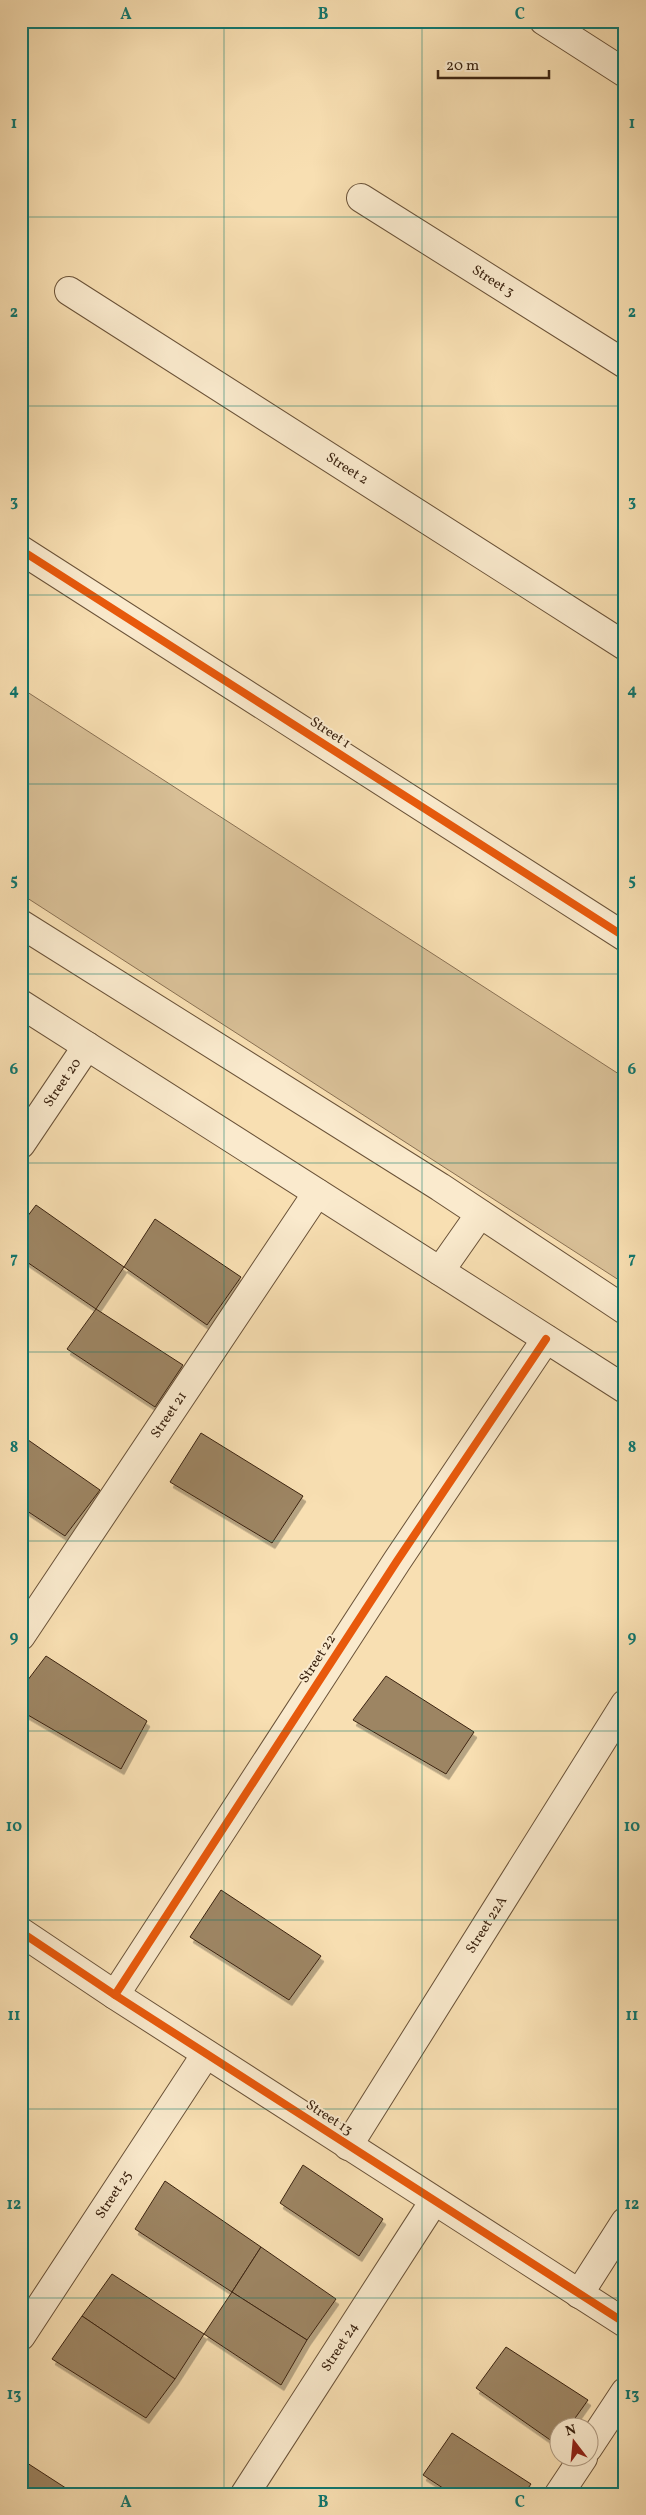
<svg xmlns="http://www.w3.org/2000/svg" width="646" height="2515" font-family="Vollkorn,serif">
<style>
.green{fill:#d8bf96;stroke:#8a7153}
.building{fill:#9d8564;stroke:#3b2310;filter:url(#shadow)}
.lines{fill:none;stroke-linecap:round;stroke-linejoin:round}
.minor-casing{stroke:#6a5238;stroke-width:30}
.tertiary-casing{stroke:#6a5238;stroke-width:30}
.minor{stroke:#faeacd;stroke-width:28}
.tertiary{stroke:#faeacd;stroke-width:28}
.cycleway-casing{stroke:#faeacd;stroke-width:11}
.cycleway{stroke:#e8590c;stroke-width:8}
.grid{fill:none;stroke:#0f766e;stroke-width:1;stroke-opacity:0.55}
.labels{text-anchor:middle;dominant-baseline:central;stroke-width:4;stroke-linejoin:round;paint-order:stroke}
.street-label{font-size:14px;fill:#3b2310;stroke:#faeacd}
.neatline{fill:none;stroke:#0f766e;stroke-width:2}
.grid-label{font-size:16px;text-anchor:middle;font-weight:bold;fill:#0f766e}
</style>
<defs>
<filter id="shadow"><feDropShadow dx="3" dy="5.5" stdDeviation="0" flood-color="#0004"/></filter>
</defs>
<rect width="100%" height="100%" fill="#f8dfb2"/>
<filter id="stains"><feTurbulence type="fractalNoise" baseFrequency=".004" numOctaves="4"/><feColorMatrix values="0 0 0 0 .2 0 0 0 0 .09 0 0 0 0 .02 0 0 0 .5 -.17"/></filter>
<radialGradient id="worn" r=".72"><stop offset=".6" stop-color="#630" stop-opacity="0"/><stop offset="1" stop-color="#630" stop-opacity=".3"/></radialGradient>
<polygon class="green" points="21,688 625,1078 625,1284 21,894"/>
<g class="building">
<polygon points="36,1205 124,1267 96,1309 21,1258 21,1225"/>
<polygon points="155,1219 241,1277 207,1325 124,1267"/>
<polygon points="96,1309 183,1365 155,1407 67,1349"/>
<polygon points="201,1433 303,1496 272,1543 170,1482"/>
<polygon points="21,1435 100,1490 65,1536 21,1507"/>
<polygon points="46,1656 147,1721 121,1769 21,1711 21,1689"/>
<polygon points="386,1676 474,1732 446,1774 353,1720"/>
<polygon points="221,1890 321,1956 289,2000 190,1937"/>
<polygon points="303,2165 383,2219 359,2256 280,2203"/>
<polygon points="165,2181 261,2247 232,2292 135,2229"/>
<polygon points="261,2247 336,2299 307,2340 232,2292"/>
<polygon points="112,2274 204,2334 175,2379 82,2316"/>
<polygon points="232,2292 307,2340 281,2385 204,2334"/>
<polygon points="82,2316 175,2379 146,2418 52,2359"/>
<polygon points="506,2347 588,2400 568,2428 558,2428 558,2441 556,2444 476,2388"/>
<polygon points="452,2433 531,2484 524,2494 452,2494 423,2475"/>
<polygon points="21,2459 75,2494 21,2494"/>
</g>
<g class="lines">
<g class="minor-casing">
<g id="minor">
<polyline points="544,21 625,73"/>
<path id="s1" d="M361 198 625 364"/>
<path id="s2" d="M69 291 625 646"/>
<polyline points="21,550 625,937"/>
<path id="s3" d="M21 1144 87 1046"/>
<path id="s4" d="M21 1636 317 1193"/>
<polyline points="115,1995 397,1561 546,1339"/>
<path id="s5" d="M348 2146 625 1704"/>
<polyline points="579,2294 625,2222"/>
<path id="s6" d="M21 2336 206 2054"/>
<polyline points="588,2448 625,2392"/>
<path id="s7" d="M245 2494 434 2201"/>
<polyline points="559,2494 583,2458"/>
</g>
</g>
<g class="tertiary-casing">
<g id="tertiary">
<polyline points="21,924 440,1187 625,1310"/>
<polyline points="21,1004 625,1389"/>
<polyline points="440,1271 480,1214"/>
<polyline points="21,1932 115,1995 625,2323"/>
</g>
</g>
<use href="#minor" class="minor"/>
<use href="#tertiary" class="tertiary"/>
<g class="cycleway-casing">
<g id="cycleway">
<polyline points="21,550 625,937"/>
<polyline points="21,1932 115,1995 625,2323"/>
<polyline points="115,1995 397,1561 546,1339"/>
</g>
</g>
<use href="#cycleway" class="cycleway"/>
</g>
<path class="grid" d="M224 21V2494M422 21V2494M21 217H625M21 406H625M21 595H625M21 784H625M21 974H625M21 1163H625M21 1352H625M21 1541H625M21 1731H625M21 1920H625M21 2109H625M21 2298H625"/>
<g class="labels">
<g class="street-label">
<text stroke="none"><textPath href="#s1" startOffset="156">Street 3</textPath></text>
<text stroke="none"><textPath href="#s2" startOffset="330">Street 2</textPath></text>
<text transform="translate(330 733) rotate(33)">Street 1</text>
<text stroke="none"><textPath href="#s3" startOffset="74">Street 20</textPath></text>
<text stroke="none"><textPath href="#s4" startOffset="266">Street 21</textPath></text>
<text transform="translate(318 1659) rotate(-57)">Street 22</text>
<text stroke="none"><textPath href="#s5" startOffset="261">Street 22A</textPath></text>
<text transform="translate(329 2118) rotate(33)">Street 13</text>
<text stroke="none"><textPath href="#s6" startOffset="169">Street 25</textPath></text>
<text stroke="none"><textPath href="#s7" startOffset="175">Street 24</textPath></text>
</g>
</g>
<rect width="646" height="2515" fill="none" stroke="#f8dfb2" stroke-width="55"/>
<g transform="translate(574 2442) rotate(344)"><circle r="24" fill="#faeacd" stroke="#ae9a81"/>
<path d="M0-4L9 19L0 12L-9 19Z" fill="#8f2418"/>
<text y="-8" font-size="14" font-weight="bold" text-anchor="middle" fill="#3b2310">N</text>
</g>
<path d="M438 70v8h111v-8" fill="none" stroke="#3b2310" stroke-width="2.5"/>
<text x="446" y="70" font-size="15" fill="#3b2310" stroke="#faeacd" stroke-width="4" paint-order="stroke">20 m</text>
<rect x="28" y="28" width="590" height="2460" class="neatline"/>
<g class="grid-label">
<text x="126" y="19">A</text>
<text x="323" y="19">B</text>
<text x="520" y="19">C</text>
<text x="14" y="128">1</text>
<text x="632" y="128">1</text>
<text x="14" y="317">2</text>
<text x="632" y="317">2</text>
<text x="14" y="506">3</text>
<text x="632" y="506">3</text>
<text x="14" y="695">4</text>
<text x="632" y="695">4</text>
<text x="14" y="885">5</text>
<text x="632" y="885">5</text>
<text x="14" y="1074">6</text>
<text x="632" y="1074">6</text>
<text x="14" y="1263">7</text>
<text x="632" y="1263">7</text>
<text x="14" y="1452">8</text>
<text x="632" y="1452">8</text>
<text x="14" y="1642">9</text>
<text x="632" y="1642">9</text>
<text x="14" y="1831">10</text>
<text x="632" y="1831">10</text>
<text x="14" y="2020">11</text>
<text x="632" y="2020">11</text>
<text x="14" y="2209">12</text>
<text x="632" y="2209">12</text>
<text x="14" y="2399">13</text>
<text x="632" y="2399">13</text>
<text x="126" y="2507">A</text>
<text x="323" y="2507">B</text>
<text x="520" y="2507">C</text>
</g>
<rect width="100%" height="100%" filter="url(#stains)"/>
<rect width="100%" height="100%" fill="url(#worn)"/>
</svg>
